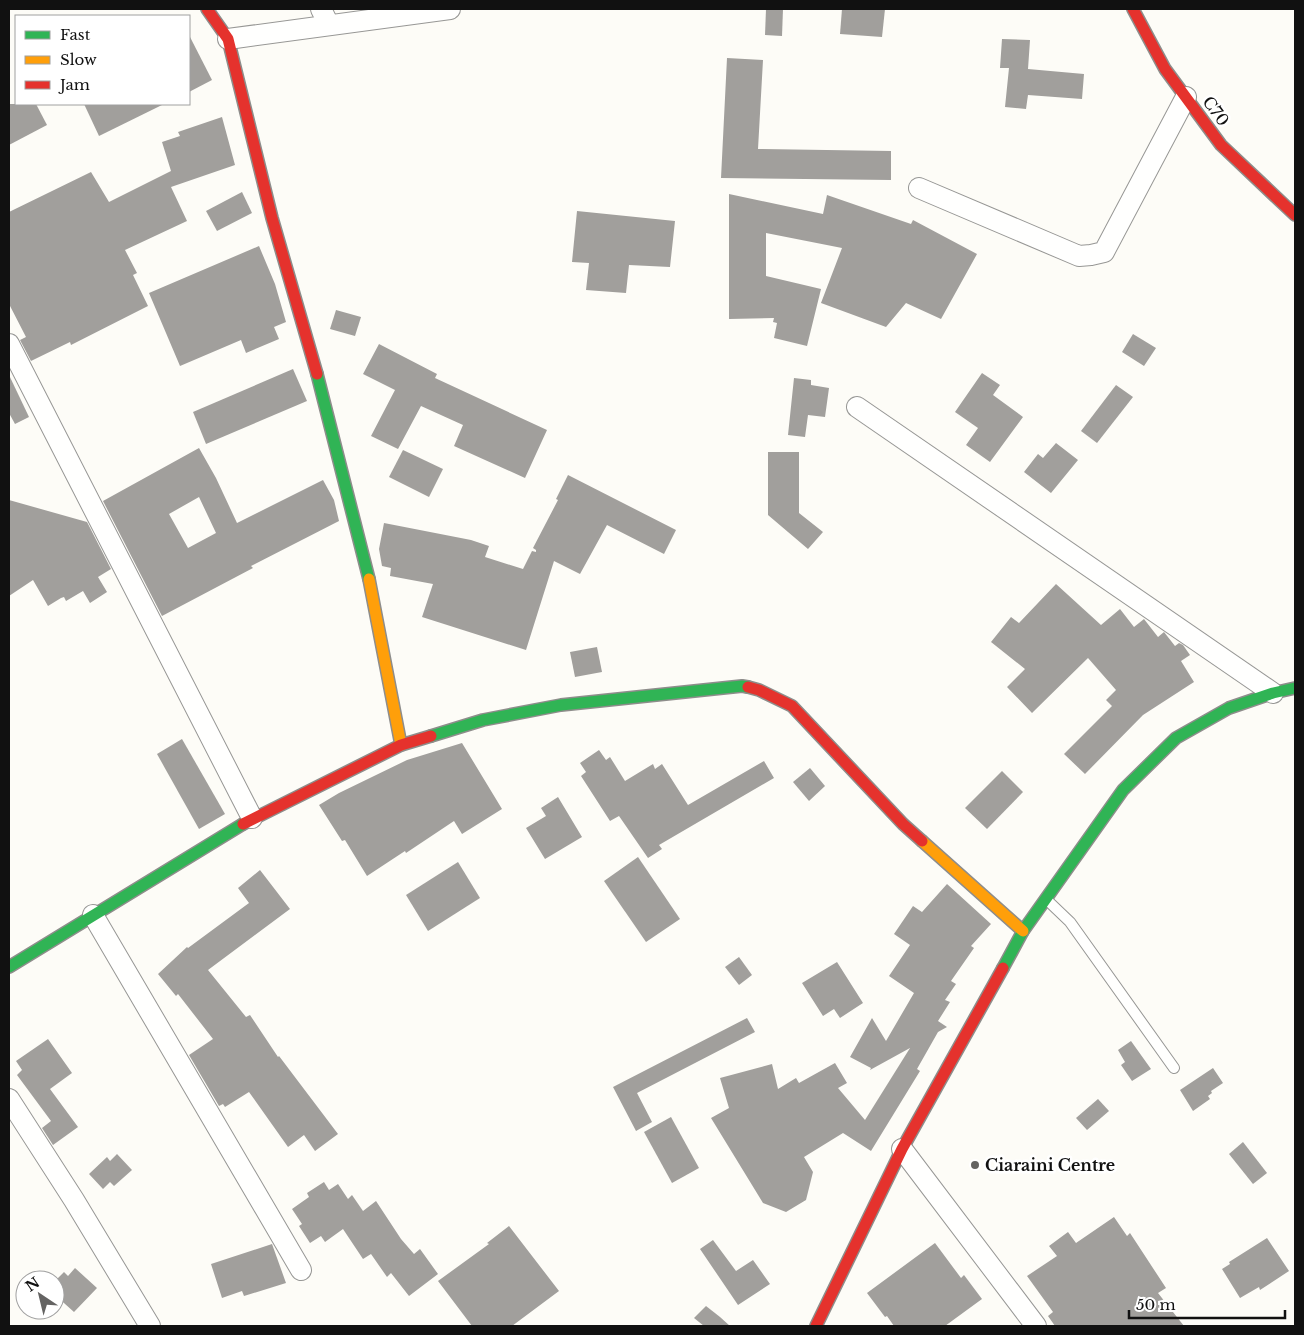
<svg xmlns="http://www.w3.org/2000/svg" width="1304" height="1335" font-family="'Libre Baskerville',serif">
<style>
.building{fill:#a19f9c;fill-rule:evenodd}
.lines{fill:none;stroke-linecap:round;stroke-linejoin:round}
.lane-casing{stroke:#979795;stroke-width:12}
.street-casing{stroke:#979795;stroke-width:22}
.fast-casing{stroke:#8e8d8b;stroke-width:14}
.slow-casing{stroke:#8e8d8b;stroke-width:14}
.jam-casing{stroke:#8e8d8b;stroke-width:14}
.lane{stroke:#fffffe;stroke-width:10}
.street{stroke:#fffffe;stroke-width:20}
.fast{stroke:#30b455;stroke-width:11}
.slow{stroke:#ff9f0a;stroke-width:11}
.jam{stroke:#e5322d;stroke-width:11}
.poi-dot{fill:#646362;stroke:#fff;stroke-width:2}
.labels{text-anchor:middle;dominant-baseline:central;stroke-width:5;stroke-linejoin:round;paint-order:stroke}
.street-label{font-size:16px;fill:#111;stroke:#fff}
.poi-label{font-size:16px;font-weight:bold;fill:#111;stroke:#fff;text-anchor:start}
</style>
<rect width="100%" height="100%" fill="#fdfcf7"/>
<g class="building">
<polygon points="766,9 783,9 782,36 765,35"/>
<polygon points="842,9 885,9 882,37 840,34"/>
<polygon points="189,35 212,80 189,92"/>
<polygon points="1002,39 1030,40 1028,69 1084,74 1082,99 1028,95 1026,109 1005,107 1009,68 1000,68"/>
<polygon points="727,58 763,60 758,149 891,151 891,180 721,178"/>
<polygon points="9,104 36,104 47,125 9,145"/>
<polygon points="84,104 164,104 99,136"/>
<polygon points="222,117 235,165 171,187 187,221 125,250 137,273 133,275 148,306 71,345 70,342 31,361 20,340 26,337 9,304 9,212 91,172 109,202 171,171 162,142 180,136 178,132"/>
<polygon points="242,192 252,213 217,231 206,211"/>
<polygon points="729,194 823,214 827,195 911,224 913,220 977,254 941,319 906,303 886,327 821,303 842,248 766,233 766,276 821,289 807,346 774,338 777,323 773,322 774,318 729,319"/>
<polygon points="577,211 675,221 670,267 629,265 626,293 586,290 589,263 572,262"/>
<polygon points="259,246 275,284 286,322 274,327 279,339 246,353 241,340 180,366 149,293"/>
<polygon points="336,310 361,317 355,336 330,329"/>
<polygon points="1133,334 1156,348 1144,366 1122,352"/>
<polygon points="379,344 437,374 435,378 547,430 525,478 454,446 463,425 421,406 398,449 371,436 395,390 363,374"/>
<polygon points="293,369 307,401 206,444 193,412"/>
<polygon points="982,373 1000,385 993,395 1023,417 990,462 966,445 978,428 955,412"/>
<polygon points="9,375 29,417 15,424 9,413"/>
<polygon points="794,378 811,380 811,385 829,388 825,417 808,415 805,437 788,435"/>
<polygon points="1116,385 1133,397 1097,443 1081,431"/>
<polygon points="1056,443 1078,460 1051,493 1024,472 1038,454 1043,458"/>
<path d="M199 448 216 478 237 523 323 480 334 500 339 521 251 566 253 568 162 616 103 501ZM199 497 216 533 188 548 169 514Z"/>
<polygon points="403,450 443,469 429,497 389,477"/>
<polygon points="768,452 799,452 799,513 823,532 808,549 768,515"/>
<polygon points="568,475 676,530 664,554 607,525 580,574 554,561 526,650 422,617 433,584 390,576 391,568 382,566 379,549 384,523 471,540 489,546 485,557 523,569 532,551 536,552 536,550 533,548 558,500 556,499"/>
<polygon points="9,500 87,522 111,569 98,577 107,592 90,603 83,591 66,601 64,597 61,598 48,606 33,580 9,596"/>
<polygon points="1056,584 1101,625 1120,609 1134,627 1144,619 1158,637 1164,632 1175,646 1179,643 1183,645 1190,655 1181,661 1194,682 1143,715 1085,774 1064,754 1112,706 1106,700 1116,690 1088,658 1032,713 1007,687 1025,669 991,642 1011,617 1019,623"/>
<polygon points="597,647 602,672 575,677 570,652"/>
<polygon points="182,739 225,814 199,829 157,754"/>
<polygon points="462,743 502,809 462,834 454,821 406,853 405,851 367,876 345,840 342,841 319,805 339,793 407,760"/>
<polygon points="599,750 606,760 610,757 625,781 653,764 655,769 662,764 688,805 764,761 774,778 659,845 662,849 648,858 619,816 610,821 581,776 586,772 580,763"/>
<polygon points="810,768 825,786 809,801 793,782"/>
<polygon points="1002,771 1023,792 987,829 965,808"/>
<polygon points="558,797 582,837 545,859 526,828 546,816 541,808"/>
<polygon points="638,857 680,919 646,942 604,881"/>
<polygon points="458,862 480,898 428,931 406,895"/>
<polygon points="260,870 290,909 208,970 246,1017 250,1015 278,1057 279,1056 338,1134 315,1151 304,1135 288,1147 249,1092 225,1107 223,1104 219,1106 189,1055 213,1039 178,994 176,996 158,974 187,947 188,948 249,903 238,888"/>
<polygon points="947,884 991,924 971,946 974,948 951,981 956,984 945,1000 950,1002 938,1021 947,1027 938,1032 917,1069 920,1071 871,1151 843,1133 804,1157 813,1172 806,1200 786,1212 763,1203 711,1118 729,1108 720,1078 772,1064 778,1089 796,1078 799,1083 835,1063 847,1083 838,1088 865,1120 910,1048 870,1070 871,1068 850,1057 872,1018 886,1041 914,993 889,976 910,945 894,934 913,906 922,912"/>
<polygon points="739,957 752,975 739,985 725,967"/>
<polygon points="837,962 863,1003 840,1018 834,1009 823,1016 802,983"/>
<polygon points="747,1018 755,1032 637,1093 652,1122 636,1131 613,1087"/>
<polygon points="48,1039 72,1073 50,1089 78,1127 53,1145 42,1128 51,1121 17,1075 22,1070 16,1061"/>
<polygon points="1131,1041 1151,1069 1132,1081 1121,1065 1125,1062 1118,1050"/>
<polygon points="1213,1068 1223,1083 1211,1091 1212,1093 1208,1096 1210,1099 1193,1111 1180,1090"/>
<polygon points="1098,1099 1109,1111 1087,1130 1076,1118"/>
<polygon points="671,1117 699,1168 672,1183 644,1132"/>
<polygon points="1243,1142 1267,1173 1253,1184 1229,1154"/>
<polygon points="117,1154 132,1170 114,1186 110,1182 103,1189 89,1174 107,1157 110,1161"/>
<polygon points="324,1182 329,1190 338,1184 348,1199 352,1195 363,1211 376,1201 401,1239 414,1254 420,1249 438,1274 409,1296 391,1273 387,1277 371,1254 363,1259 343,1229 325,1242 321,1236 310,1243 299,1226 302,1224 292,1209 309,1197 307,1193"/>
<polygon points="1114,1217 1127,1236 1130,1233 1166,1288 1158,1293 1184,1326 1055,1326 1048,1316 1053,1312 1027,1276 1057,1256 1049,1246 1068,1232 1076,1243"/>
<polygon points="509,1226 559,1291 512,1326 472,1326 438,1281 489,1244 487,1243"/>
<polygon points="1267,1238 1289,1271 1260,1290 1259,1287 1240,1298 1222,1269 1230,1264 1229,1262"/>
<polygon points="713,1240 736,1271 753,1260 770,1284 738,1305 700,1249"/>
<polygon points="935,1243 961,1278 964,1275 982,1299 945,1326 894,1326 887,1316 885,1317 867,1293"/>
<polygon points="272,1244 286,1283 244,1296 242,1291 222,1298 211,1264"/>
<polygon points="75,1268 97,1288 74,1312 55,1295 55,1281 64,1272 68,1276"/>
<polygon points="706,1306 720,1317 730,1326 704,1326 694,1318"/>
</g>
<g class="lines">
<g class="lane-casing">
<polyline id="lane" points="1047,900 1070,922 1174,1068"/>
</g>
<g class="street-casing">
<g id="street">
<polyline points="321,9 329,25"/>
<polyline points="228,39 450,9"/>
<polyline points="919,188 1079,256 1091,255 1104,252 1186,97"/>
<polyline points="9,344 252,818"/>
<polyline points="857,407 1273,693"/>
<polyline points="93,915 301,1270"/>
<polyline points="9,1099 74,1200 150,1326"/>
<polyline points="902,1149 1036,1326"/>
</g>
</g>
<g class="fast-casing">
<g id="fast">
<polyline points="317,374 369,579"/>
<polyline points="431,736 483,720 561,705 742,686 748,687"/>
<polyline points="9,967 243,824"/>
<polyline points="1003,968 1023,931 1123,790 1176,738 1229,708 1273,693 1295,688"/>
</g>
</g>
<g class="slow-casing">
<g id="slow">
<polyline points="369,579 401,745"/>
<polyline points="922,841 1023,931"/>
</g>
</g>
<g class="jam-casing">
<g id="jam">
<polyline points="207,9 228,39 272,218 317,374"/>
<polyline points="1133,9 1165,69 1221,145 1295,215"/>
<polyline points="748,687 759,690 792,706 903,824 922,841"/>
<polyline points="243,824 401,745 431,736"/>
<polyline points="816,1326 902,1149 1003,968"/>
</g>
</g>
<use href="#lane" class="lane"/>
<use href="#street" class="street"/>
<use href="#fast" class="fast"/>
<use href="#slow" class="slow"/>
<use href="#jam" class="jam"/>
</g>
<circle class="poi-dot" cx="975" cy="1165" r="5"/>
<g class="labels">
<g class="street-label">
<text transform="translate(1216 111) rotate(54)">C70</text>
</g>
<g class="poi-label">
<text x="985" y="1165">Ciaraini Centre</text>
</g>
</g>
<rect width="1304" height="1335" fill="none" stroke="#111111" stroke-width="20"/>
<rect x="15" y="15" width="175" height="90" fill="#ffffff" stroke="#a0a0a0"/>
<rect x="25" y="31" width="25" height="8" fill="#30b455" stroke="#a0a0a0"/>
<text x="60" y="40" font-size="15" fill="#111111">Fast</text>
<rect x="25" y="56" width="25" height="8" fill="#ff9f0a" stroke="#a0a0a0"/>
<text x="60" y="65" font-size="15" fill="#111111">Slow</text>
<rect x="25" y="81" width="25" height="8" fill="#e5322d" stroke="#a0a0a0"/>
<text x="60" y="90" font-size="15" fill="#111111">Jam</text>
<g transform="translate(40 1295) rotate(325)"><circle r="24" fill="#ffffff" stroke="#a0a0a0"/>
<path d="M0-4L9 19L0 12L-9 19Z" fill="#646362"/>
<text y="-8" font-size="14" font-weight="bold" text-anchor="middle" fill="#111111">N</text>
</g>
<path d="M1129 1310v8h156v-8" fill="none" stroke="#111111" stroke-width="2.5"/>
<text x="1136" y="1310" font-size="15" fill="#111111" stroke="#ffffff" stroke-width="4" paint-order="stroke">50 m</text>
</svg>
